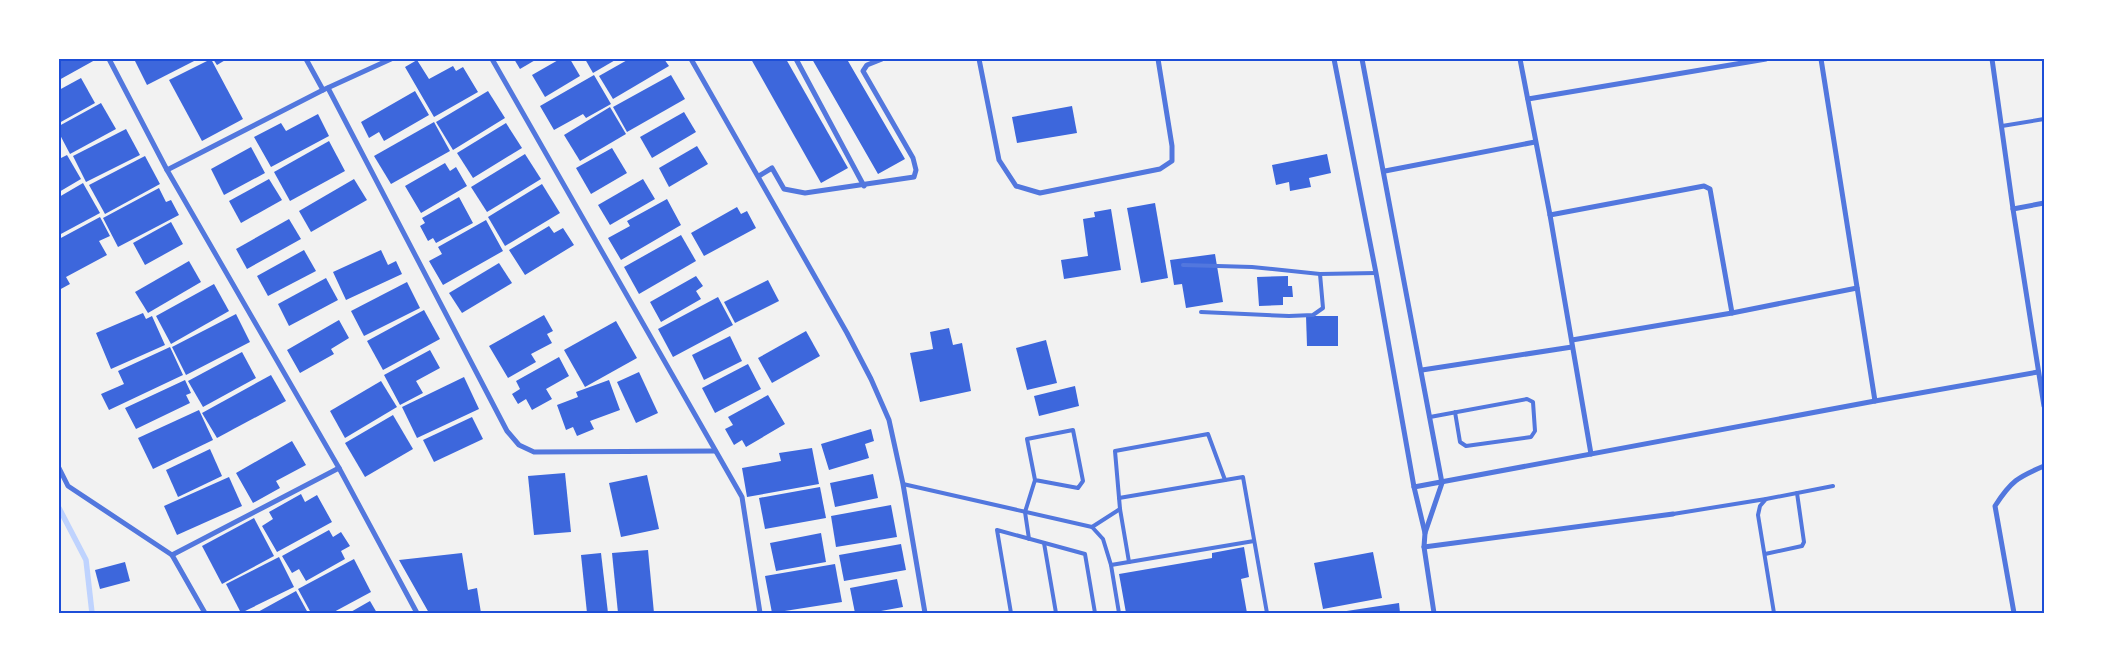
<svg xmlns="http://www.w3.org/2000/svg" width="2103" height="672" font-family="Helvetica,sans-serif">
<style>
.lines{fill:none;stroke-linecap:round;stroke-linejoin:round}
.stream{stroke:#bfd3fe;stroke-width:5.5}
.building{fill:#3d67dc}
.service{stroke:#5277de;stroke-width:4}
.minor{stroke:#5277de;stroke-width:5}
.neatline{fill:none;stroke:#1d4ed8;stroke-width:2}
</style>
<rect width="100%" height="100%" fill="#f2f2f2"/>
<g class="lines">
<polyline class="stream" points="59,508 86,560 92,613"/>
</g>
<g class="building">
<polygon points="59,59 94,59 95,60 59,80"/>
<polygon points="134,59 198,59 147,85"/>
<polygon points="211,59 243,119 202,141 169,80"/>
<polygon points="213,59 227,59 217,65"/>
<polygon points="514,59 537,59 520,69"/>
<polygon points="560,59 570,59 580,76 545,97 532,75"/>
<polygon points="585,59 617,59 593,73"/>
<polygon points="629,59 664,59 669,66 613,99 599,76"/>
<polygon points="751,59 786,59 848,168 821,183"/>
<polygon points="812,59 852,59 848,61 905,159 878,174"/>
<polygon points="417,60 429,79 453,66 456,71 463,67 478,92 434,117 405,67"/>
<polygon points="594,75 611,104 586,118 583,114 554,130 540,106"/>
<polygon points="671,75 685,99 627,132 613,107"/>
<polygon points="81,78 95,103 59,123 59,90"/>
<polygon points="415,91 429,115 384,141 379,132 369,138 361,122"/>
<polygon points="488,91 505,118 453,150 436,122"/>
<polygon points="101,103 116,129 70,154 59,133 59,126"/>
<polygon points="1072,106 1077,133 1017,143 1012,117"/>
<polygon points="610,107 626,134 580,161 564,135"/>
<polygon points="684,112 696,132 652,158 640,137"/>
<polygon points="318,114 329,136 271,167 254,137 281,123 286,131"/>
<polygon points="434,122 450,151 391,184 374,156"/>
<polygon points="506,123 522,148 473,178 457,153"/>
<polygon points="126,129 140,155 86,182 73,156"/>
<polygon points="329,141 345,171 290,201 274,172"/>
<polygon points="697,146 708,164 669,187 659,168"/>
<polygon points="251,147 265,173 224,195 211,169"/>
<polygon points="612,148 627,173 591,194 576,168"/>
<polygon points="525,154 541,179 487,212 471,187"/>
<polygon points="1327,154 1331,173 1309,178 1311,187 1290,191 1289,182 1276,185 1272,165"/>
<polygon points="67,155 81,179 59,192 59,159"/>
<polygon points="145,156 160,184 105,214 89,185"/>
<polygon points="445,163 450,171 456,167 467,186 421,213 405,186"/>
<polygon points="269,179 282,200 241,223 229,201"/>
<polygon points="354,179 367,200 311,232 299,211"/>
<polygon points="643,179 655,199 610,225 598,205"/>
<polygon points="83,183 100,213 59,235 59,197"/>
<polygon points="542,184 560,213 505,246 488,217"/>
<polygon points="159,188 166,202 171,200 179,215 118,247 103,218"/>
<polygon points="459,197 473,223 436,243 433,238 428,241 420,226 425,223 422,218"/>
<polygon points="667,199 681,225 621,260 608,238 630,226 627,221"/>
<polygon points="1155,203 1168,278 1141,283 1127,208"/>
<polygon points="737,207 741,214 747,211 756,228 704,256 691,233"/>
<polygon points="1111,209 1121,270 1064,279 1061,260 1088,256 1083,219 1095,217 1094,212"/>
<polygon points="100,217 110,236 99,241 107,255 66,277 70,284 59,290 59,239"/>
<polygon points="289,219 301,239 247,269 236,249"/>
<polygon points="486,220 503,251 443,285 429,261 442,254 438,247"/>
<polygon points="171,222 183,244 145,265 133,243"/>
<polygon points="549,226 554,233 563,228 574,245 525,275 509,250"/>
<polygon points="681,235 696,261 639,294 624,267"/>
<polygon points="304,250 316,271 268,296 257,276"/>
<polygon points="381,250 388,265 396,261 402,274 346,300 333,272"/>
<polygon points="1215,254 1223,302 1186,308 1182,284 1174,285 1170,260"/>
<polygon points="189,261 201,282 148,313 135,292"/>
<polygon points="499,263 512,283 462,313 449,293"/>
<polygon points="696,276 703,286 696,291 701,299 661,322 650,302"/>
<polygon points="1288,276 1288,286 1292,286 1293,297 1283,297 1283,305 1259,306 1257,277"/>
<polygon points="326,278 338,300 289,326 278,304"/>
<polygon points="768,280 779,301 735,323 724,302"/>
<polygon points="407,282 420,308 364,336 351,311"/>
<polygon points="214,284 229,311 171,344 156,316"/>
<polygon points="718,297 733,325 673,357 658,329"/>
<polygon points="424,310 440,339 383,370 367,341"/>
<polygon points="143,313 146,319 152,316 165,345 111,369 96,333"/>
<polygon points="236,314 250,342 186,375 172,347"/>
<polygon points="544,315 553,331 547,334 552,343 531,354 536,362 508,378 489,346"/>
<polygon points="1306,316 1338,316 1338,346 1307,346"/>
<polygon points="339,320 349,338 331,349 334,354 300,373 287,350"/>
<polygon points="616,321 637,358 585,387 564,350"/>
<polygon points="949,328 953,345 962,343 971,391 920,402 910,353 933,349 930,332"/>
<polygon points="806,331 820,356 772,383 758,358"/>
<polygon points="730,336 742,361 704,380 692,355"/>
<polygon points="1046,340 1057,383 1027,390 1016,348"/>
<polygon points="170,347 183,375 109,410 101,394 124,384 118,371"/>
<polygon points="430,350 440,368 416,381 423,393 400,405 384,375"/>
<polygon points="242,352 256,378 203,407 188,381"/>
<polygon points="559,357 569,376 546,389 552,399 532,410 526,399 518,404 512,394 520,389 516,381"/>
<polygon points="748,364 761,389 715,413 702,388"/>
<polygon points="639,372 658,413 636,423 617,382"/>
<polygon points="271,375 286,401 217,438 202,413"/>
<polygon points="464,377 479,409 417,438 402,407"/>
<polygon points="185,380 191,393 186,395 190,403 136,429 125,408"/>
<polygon points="609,380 620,410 590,421 594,429 577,436 573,427 566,430 557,405 578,397 576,392"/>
<polygon points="381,381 397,407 345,438 330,411"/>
<polygon points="1075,386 1079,406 1039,416 1034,396"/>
<polygon points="768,395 785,424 746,447 742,440 734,445 725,429 733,425 728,417"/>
<polygon points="199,410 213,440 153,469 138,438"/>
<polygon points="393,415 413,449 365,477 345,443"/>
<polygon points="472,417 483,439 434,462 423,440"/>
<polygon points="871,429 874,441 865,444 869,458 829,470 821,444"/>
<polygon points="292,441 306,465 276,481 280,488 253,503 236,473"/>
<polygon points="812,448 819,484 747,497 742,468 781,461 779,453"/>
<polygon points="210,449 222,476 178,497 166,470"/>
<polygon points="565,473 571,532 534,535 528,476"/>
<polygon points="873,474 878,498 835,507 830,483"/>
<polygon points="647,475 659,529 621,537 609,483"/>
<polygon points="229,477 242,506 177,535 164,506"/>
<polygon points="820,487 826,518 765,529 759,498"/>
<polygon points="301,494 305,502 317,495 332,522 277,552 262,526 273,519 269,512"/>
<polygon points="891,505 897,537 836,547 831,516"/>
<polygon points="254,518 274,556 222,584 202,546"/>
<polygon points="329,530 333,537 341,532 350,546 341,551 345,559 306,581 299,569 292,573 282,556"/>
<polygon points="821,533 826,562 776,571 770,543"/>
<polygon points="901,544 906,570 844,581 839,555"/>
<polygon points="1244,547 1249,577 1241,579 1247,613 1126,613 1119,574 1212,558 1212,553"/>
<polygon points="648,550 654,613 618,613 612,553"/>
<polygon points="1373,552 1382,598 1323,609 1314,563"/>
<polygon points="462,553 468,590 477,588 481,613 429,613 399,560"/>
<polygon points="601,553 608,613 587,613 581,555"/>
<polygon points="279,557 294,587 241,613 226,584"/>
<polygon points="354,559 371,592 332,613 311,613 298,589"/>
<polygon points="125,562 130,581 100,589 95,570"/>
<polygon points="835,564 842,602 772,613 765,576"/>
<polygon points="897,579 903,607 870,613 855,613 850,588"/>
<polygon points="296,591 308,613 256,613"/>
<polygon points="370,601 377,613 349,613"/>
<polygon points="1399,603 1400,613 1340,613 1340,612"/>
</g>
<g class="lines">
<g class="service">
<polyline points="2002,126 2044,119"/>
<polyline points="1183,265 1252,267 1320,274 1376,273"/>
<polyline points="1201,312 1289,316 1313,315 1323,308 1320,274"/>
<polyline points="1430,417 1527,399 1533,402 1535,431 1531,437 1466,446 1460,442 1455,412"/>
<polyline points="903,484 1092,527 1103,539 1111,565 1119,613"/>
<polyline points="1119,498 1243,477 1267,613"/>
<polyline points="1673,514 1766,499"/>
<polyline points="1092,527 1120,509"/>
<polyline points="1029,539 1025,512 1035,480 1078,488 1083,481 1073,430 1027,439 1035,480"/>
<polyline points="1044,543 1056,613"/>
<polyline points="1765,554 1802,546 1804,542 1797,493"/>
<polyline points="1129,562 1120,509 1115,451 1208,434 1225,480"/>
<polyline points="1111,565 1254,541"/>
<polyline points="1011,613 997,530 1085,554 1095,613"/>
<polyline points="1774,613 1758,515 1760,506 1766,499 1833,486"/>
</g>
<g class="minor">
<polyline points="109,59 167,170 339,468 417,613"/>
<polyline points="306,59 323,90"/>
<polyline points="492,59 742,497 760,613"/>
<polyline points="691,59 847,333 871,379 889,420 903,484 925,613"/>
<polyline points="796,59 864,186"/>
<polyline points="979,59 999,160 1016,186 1040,193 1160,169 1172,161 1172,146 1158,59"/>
<polyline points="1334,59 1376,273 1414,487 1425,533"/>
<polyline points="1362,59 1442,483 1425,533 1424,547 1434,613"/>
<polyline points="1520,59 1550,215 1591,454"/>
<polyline points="1821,59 1875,401"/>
<polyline points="1992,59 2013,209 2044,406"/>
<polyline points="328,88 507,431 519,445 534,452 715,451"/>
<polyline points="1528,99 1766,59"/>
<polyline points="167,170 323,90 391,59"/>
<polyline points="1385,171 1535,142"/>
<polyline points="759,176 772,168 784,189 805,193 914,177 916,170 913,158 863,71 867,65 882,59"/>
<polyline points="2013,209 2044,203"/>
<polyline points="1550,215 1704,186 1710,189 1732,313"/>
<polyline points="1572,340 1732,313 1857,288"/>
<polyline points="1422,370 1572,347"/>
<polyline points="59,468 68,486 172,555 205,613"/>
<polyline points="1414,487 1875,401 2038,372"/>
<polyline points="1424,547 1673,514"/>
<polyline points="172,555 339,468"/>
<path d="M2014 613 1995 506C2011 481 2018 477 2044 466"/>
</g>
</g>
<rect width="2103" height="672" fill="none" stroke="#ffffff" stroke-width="120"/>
<rect x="60" y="60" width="1983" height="552" class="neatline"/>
</svg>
